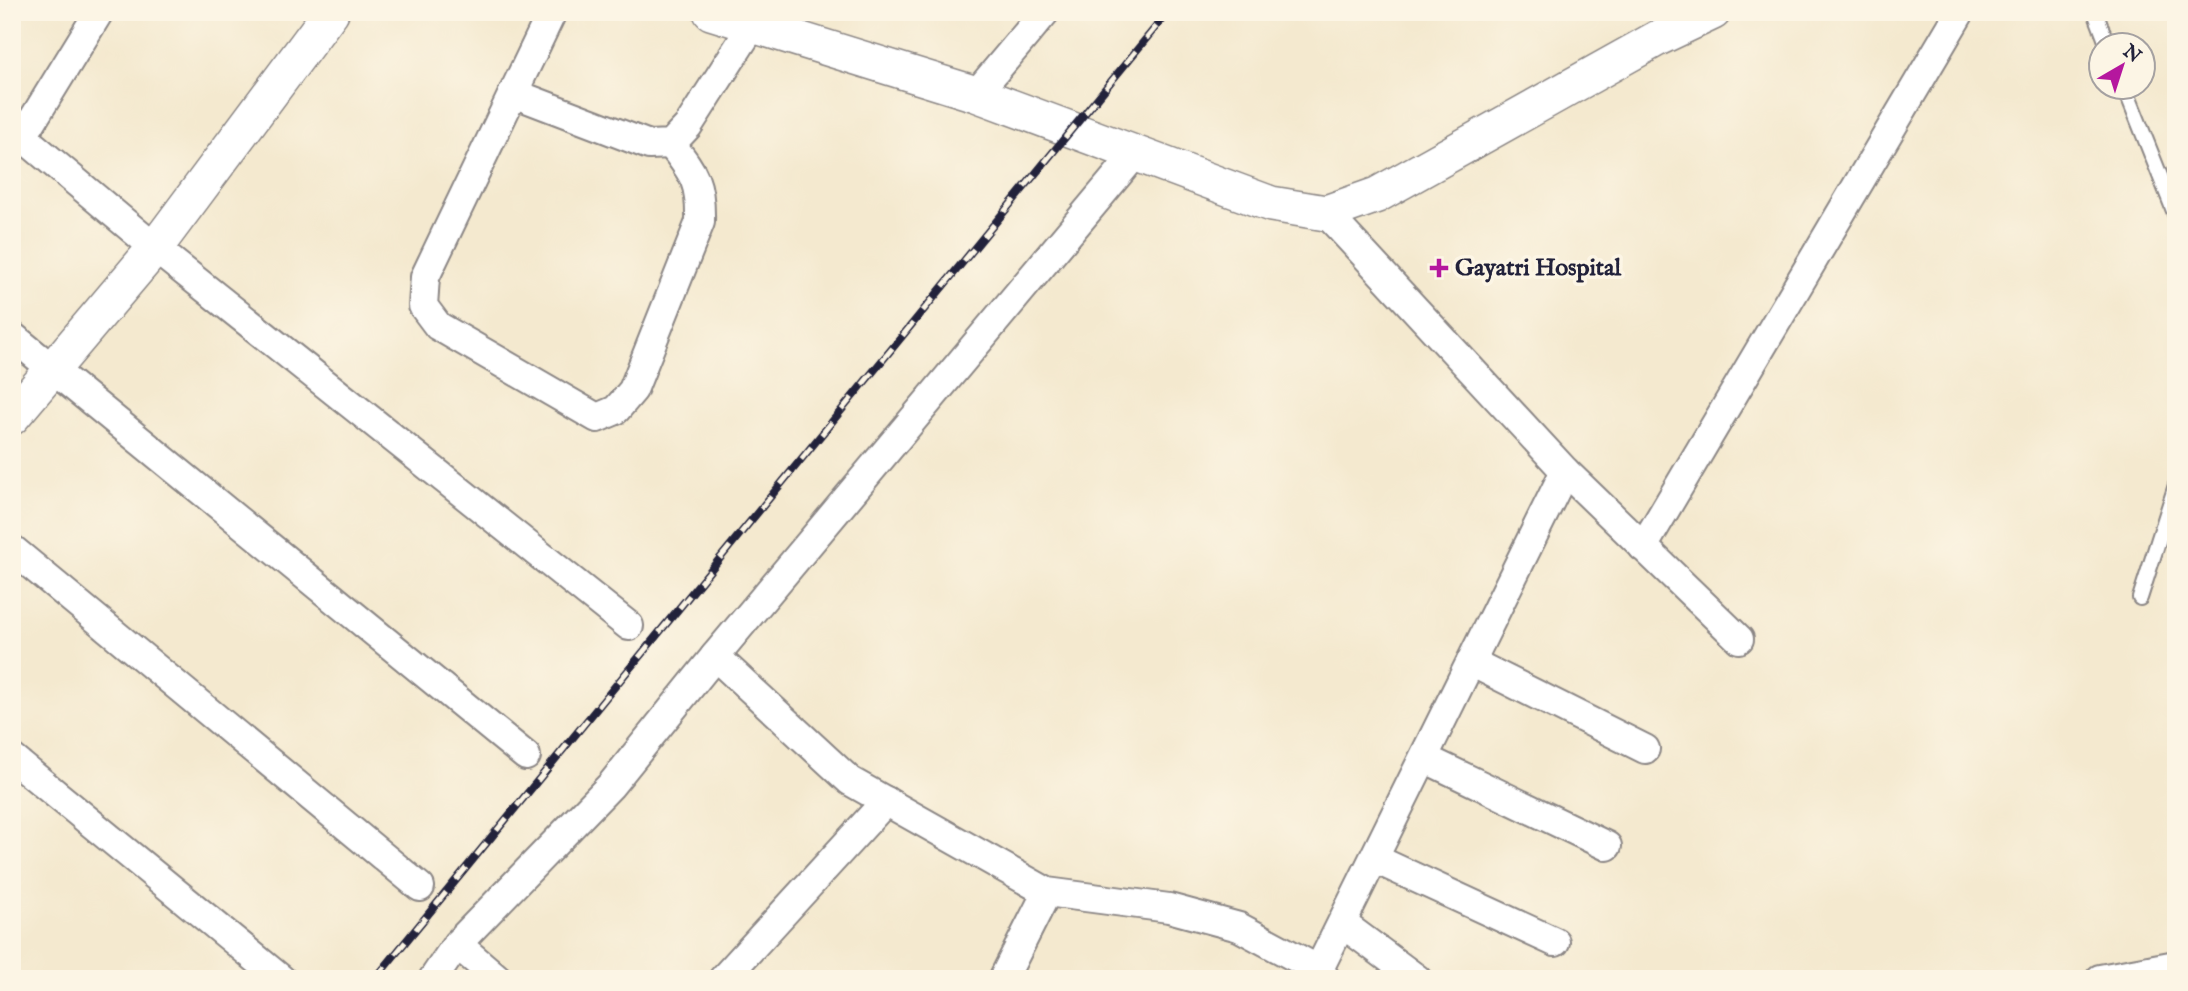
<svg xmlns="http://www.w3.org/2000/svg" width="2188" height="991" font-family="'IM FELL English',serif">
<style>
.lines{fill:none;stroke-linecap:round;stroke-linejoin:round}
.service-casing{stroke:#8b8685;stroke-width:18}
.minor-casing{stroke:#8b8685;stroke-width:32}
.tertiary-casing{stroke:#8b8685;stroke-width:38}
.service{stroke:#fff;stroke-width:14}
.minor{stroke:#fff;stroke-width:28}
.tertiary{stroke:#fff;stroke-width:35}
.rail-casing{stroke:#22223b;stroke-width:8}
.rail{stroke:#fcf5e5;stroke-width:5;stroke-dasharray:16;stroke-linecap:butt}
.poi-dot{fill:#b5179e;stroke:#fcf5e5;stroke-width:2.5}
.labels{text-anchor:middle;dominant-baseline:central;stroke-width:7;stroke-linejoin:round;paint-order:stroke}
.poi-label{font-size:24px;font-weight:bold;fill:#22223b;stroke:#fcf5e5;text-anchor:start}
</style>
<rect width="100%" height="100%" fill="#fcf5e5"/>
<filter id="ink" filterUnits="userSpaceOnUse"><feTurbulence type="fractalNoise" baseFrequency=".0143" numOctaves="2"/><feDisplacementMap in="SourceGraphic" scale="14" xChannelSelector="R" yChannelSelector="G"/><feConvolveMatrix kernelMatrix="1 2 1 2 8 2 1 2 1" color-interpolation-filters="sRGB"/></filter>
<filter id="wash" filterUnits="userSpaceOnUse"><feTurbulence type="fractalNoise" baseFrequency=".00686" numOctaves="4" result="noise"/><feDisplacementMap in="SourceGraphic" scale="28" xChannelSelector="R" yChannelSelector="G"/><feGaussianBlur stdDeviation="1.57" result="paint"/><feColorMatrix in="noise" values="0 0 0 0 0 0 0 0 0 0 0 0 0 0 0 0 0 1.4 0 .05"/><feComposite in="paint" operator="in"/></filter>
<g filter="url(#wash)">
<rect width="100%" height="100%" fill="#f4e9cf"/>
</g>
<g filter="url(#ink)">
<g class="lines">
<g class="service-casing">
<g id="service">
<polyline points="2095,12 2108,46"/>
<polyline points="2125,88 2176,216"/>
<polyline points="2140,598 2176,485"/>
</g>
</g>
<g class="minor-casing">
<g id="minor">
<path d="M552 12 425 277 423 306 438 326 597 418 616 410 633 390 700 222C701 182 694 174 671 144"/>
<polyline points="513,93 649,145 671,144 688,126 752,26"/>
<polyline points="976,94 1045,12"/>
<polyline points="12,128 155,248 629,626"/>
<polyline points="23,136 99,12"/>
<polyline points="1326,213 1565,471 1739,639"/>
<polyline points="12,336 526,756"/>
<polyline points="1643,547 1960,12"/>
<polyline points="12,549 420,887"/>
<polyline points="715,656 850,781 1047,892 1169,908 1239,927 1319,970 1326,979"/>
<polyline points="1471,662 1645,749"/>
<polyline points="12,758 281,979"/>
<polyline points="1424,758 1607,846"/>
<polyline points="1375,859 1555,942"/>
<polyline points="1343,924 1417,979"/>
<polyline points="457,944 498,979"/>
<polyline points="433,979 457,944 611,785 715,656 1136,153"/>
<polyline points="723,979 886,801"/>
<polyline points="1003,979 1047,892"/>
<polyline points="1314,979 1565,471"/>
<polyline points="2100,979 2176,965"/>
</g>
</g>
<g class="tertiary-casing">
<g id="tertiary">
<polyline points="711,12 976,94 1271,204 1326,213 1377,195 1658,38 1713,12"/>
<polyline points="12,417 155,248 331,12"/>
</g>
</g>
<use href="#service" class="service"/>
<use href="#minor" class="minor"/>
<use href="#tertiary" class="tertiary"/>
<g class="rail-casing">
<polyline id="rail" points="375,979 1168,12"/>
</g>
<use href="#rail" class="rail"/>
</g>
</g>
<path class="poi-dot" d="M1435.5 257.5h7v7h7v7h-7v7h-7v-7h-7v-7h7z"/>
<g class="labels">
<g class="poi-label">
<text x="1455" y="268">Gayatri Hospital</text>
</g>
</g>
<rect width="2188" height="991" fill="none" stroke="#fcf5e5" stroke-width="42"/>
<g transform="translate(2122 66) rotate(39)"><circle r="33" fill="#fcf5e5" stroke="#a5a1a1" stroke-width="2"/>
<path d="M0-5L12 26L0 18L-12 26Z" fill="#b5179e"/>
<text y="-10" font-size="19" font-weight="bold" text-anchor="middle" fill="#22223b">N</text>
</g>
</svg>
